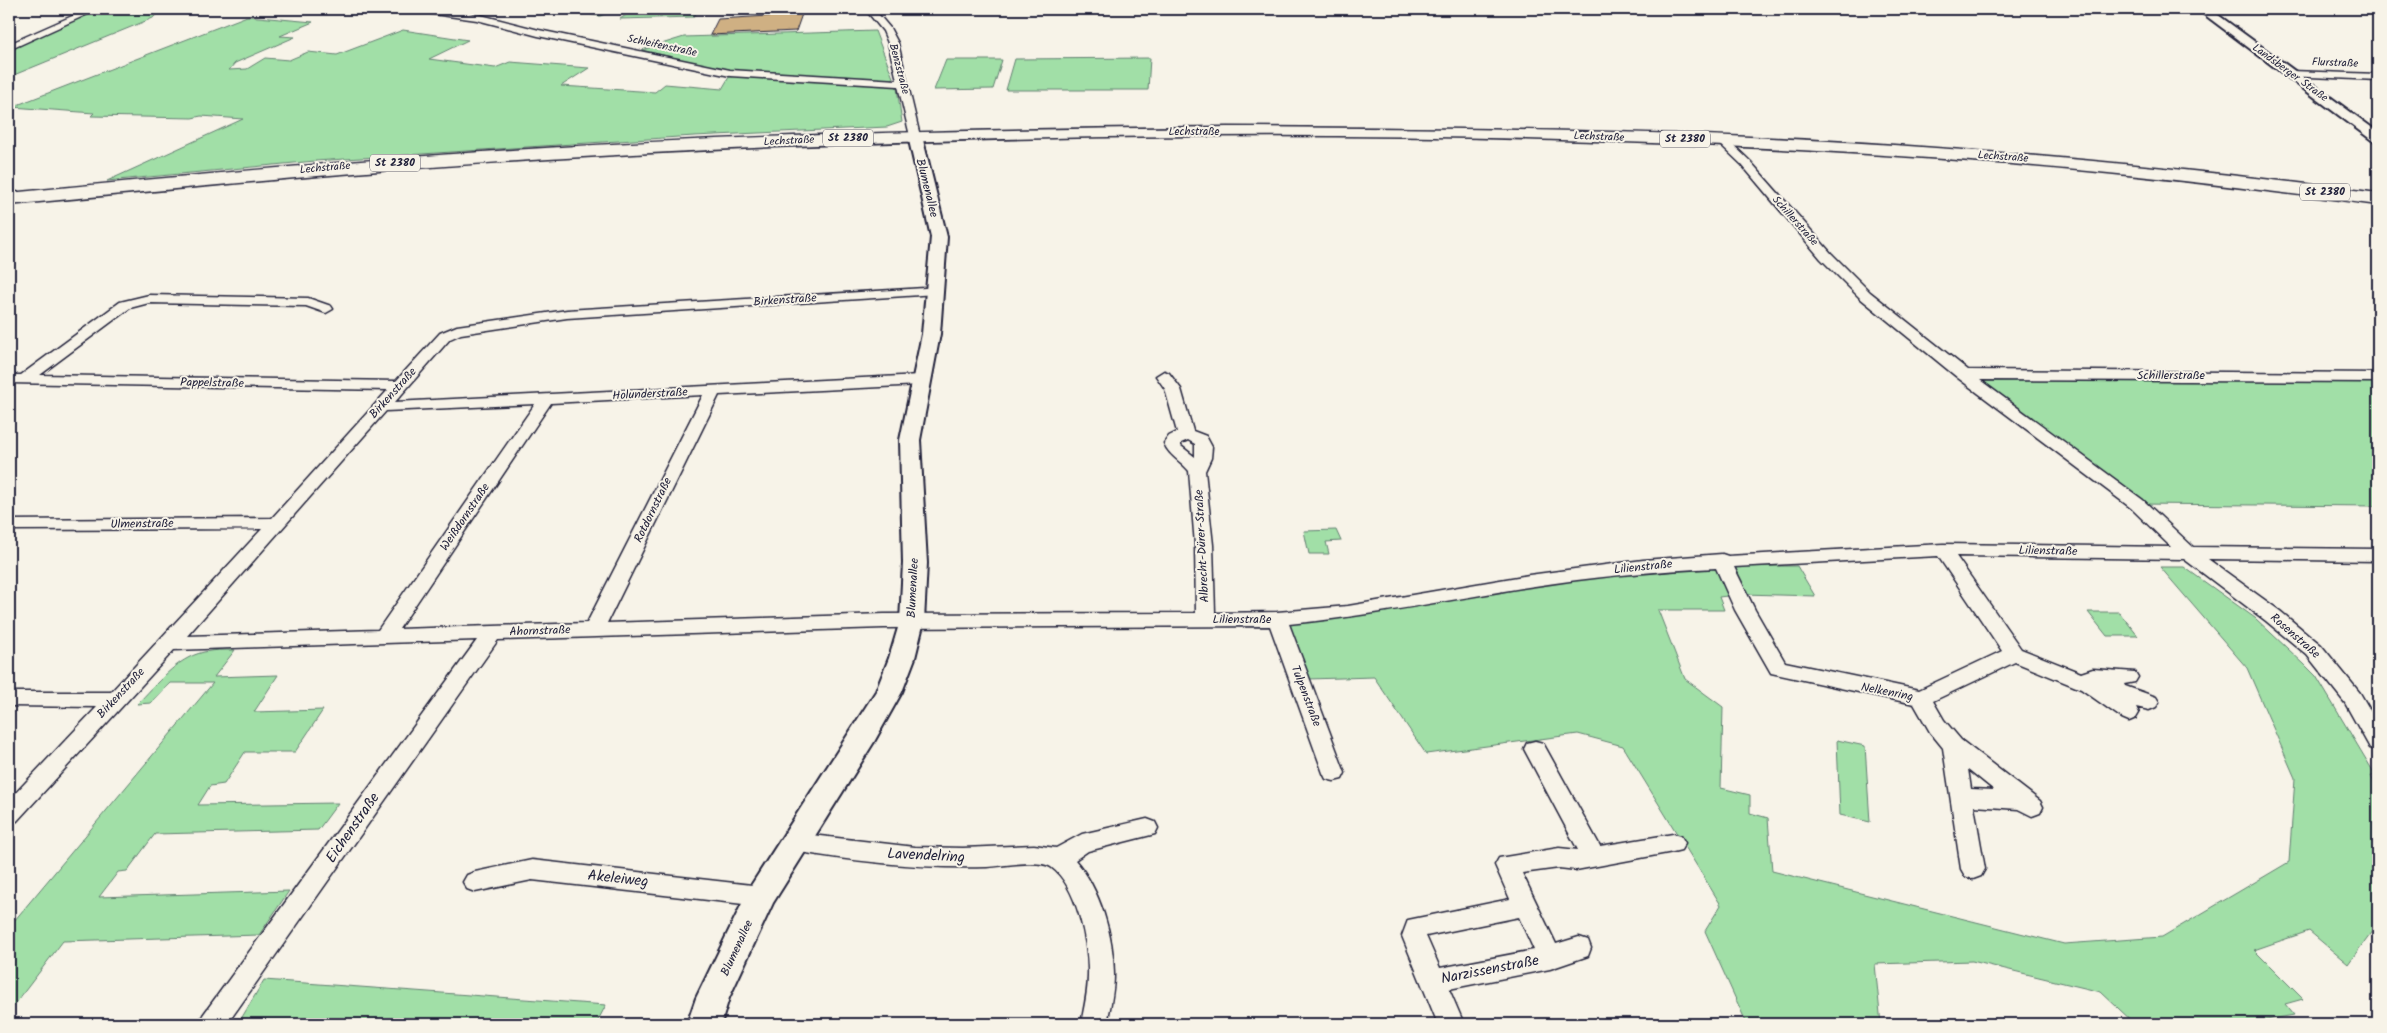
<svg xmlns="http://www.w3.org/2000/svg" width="2387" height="1033" font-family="Kalam,sans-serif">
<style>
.green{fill:#a1dfa7;stroke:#628071}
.building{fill:#cfb083;stroke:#22223b}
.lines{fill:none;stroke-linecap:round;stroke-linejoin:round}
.minor-casing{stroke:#22223b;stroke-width:3}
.tertiary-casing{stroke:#22223b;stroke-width:4}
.primary-casing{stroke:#22223b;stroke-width:3}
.minor{fill:#f7f3e8;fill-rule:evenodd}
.tertiary{fill:#f7f3e8;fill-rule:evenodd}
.primary{fill:#f7f3e8;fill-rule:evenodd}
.labels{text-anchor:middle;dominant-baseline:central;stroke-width:4;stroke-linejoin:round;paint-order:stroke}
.far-street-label{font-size:11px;fill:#22223b;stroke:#f7f3e8}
.shield{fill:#f7f3e8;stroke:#62616f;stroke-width:1}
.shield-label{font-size:11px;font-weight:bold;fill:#22223b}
.street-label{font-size:12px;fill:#22223b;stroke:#f7f3e8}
.near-street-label{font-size:15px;fill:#22223b;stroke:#f7f3e8}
</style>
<rect width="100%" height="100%" fill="#f7f3e8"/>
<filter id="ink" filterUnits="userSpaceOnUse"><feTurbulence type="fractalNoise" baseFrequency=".02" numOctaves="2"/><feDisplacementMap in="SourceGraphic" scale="10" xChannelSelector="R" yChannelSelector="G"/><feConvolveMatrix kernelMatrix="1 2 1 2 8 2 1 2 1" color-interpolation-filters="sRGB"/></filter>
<g filter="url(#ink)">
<g class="green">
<polygon points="161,9 153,18 9,77 9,49 91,12"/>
<polygon points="552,9 617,9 600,16"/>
<polygon points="635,9 698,9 694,17 620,19"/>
<polygon points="247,16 313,22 280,36 295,37 235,63 229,70 247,69 265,58 289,60 308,52 337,55 403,30 468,40 429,59 495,68 510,62 589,68 561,86 655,92 665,84 722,89 732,72 642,50 684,37 875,31 897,88 902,122 887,127 694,136 315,161 107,181 243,119 201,116 192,118 91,116 94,113 12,107"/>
<polygon points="1150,58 1148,90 1006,90 1015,59"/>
<polygon points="946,60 1002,60 993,89 934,90"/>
<polygon points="1970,375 2378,379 2378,506 2137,504"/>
<polygon points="1336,530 1341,541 1326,542 1329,554 1309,554 1304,531"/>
<polygon points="1704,566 1797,566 1815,596 1743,594 1719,597 1724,610 1658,610 1685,679 1723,707 1721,788 1750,795 1750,813 1768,818 1772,871 2064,944 2162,937 2289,862 2295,778 2247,668 2160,567 2184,567 2255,618 2304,664 2316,676 2376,776 2371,776 2378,790 2376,790 2378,794 2378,923 2348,964 2309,931 2254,950 2303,999 2285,1004 2294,1015 2244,1024 2135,1024 2101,992 1972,961 1875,964 1881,1024 1747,1024 1705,931 1721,905 1623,746 1578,734 1426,754 1374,677 1308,679 1282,618 1554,581"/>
<polygon points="2088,612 2119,612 2138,636 2107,636"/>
<path d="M235 650 214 677 278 675 254 712 323 710 295 752H245L224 784 210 786 198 805 338 803 318 830 155 834 127 871 118 872 99 897 289 891 259 935 63 941 9 1012V927L213 683H170L151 703 137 704C156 685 176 658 204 652 213 650 224 650 235 650Z"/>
<polygon points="1837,740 1865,746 1870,822 1840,815"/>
<polygon points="264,980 606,1005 596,1024 238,1024"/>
</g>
<polygon class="building" points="802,14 796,31 710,35 718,19"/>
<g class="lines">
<g class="minor-casing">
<g id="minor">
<polygon points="88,9 99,9 9,50 9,44"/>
<polygon points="415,9 436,9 477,14 539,30 730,70 897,80 888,43 883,31 865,9 874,9 890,28 898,43 920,136 915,139 910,136 898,86 730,76 538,36 477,20 419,12"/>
<polygon points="2291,71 2378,74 2378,80 2287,76 2287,72"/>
<path d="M1723 138 1727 139 1750 161 1831 253 1870 292 1968 370 2378 373V382L1980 380 2143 500 2193 547 2378 549V561L2208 559 2280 611 2321 645 2360 693 2378 724V750L2370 748 2345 703 2307 655 2266 621 2184 559 1956 556 2021 649 2081 673 2093 669 2135 672 2138 677 2135 682 2124 684 2125 686 2156 697 2159 702 2156 707 2149 710 2136 707 2139 713 2136 718 2129 721 2122 718 2081 689 2015 662 1933 701 1944 720 1961 740 2040 801 2043 807 2040 813 2032 816 2018 809 1974 806 1985 869 1981 876 1973 879 1965 876 1961 869 1943 748 1930 732 1914 704 1771 673 1735 610 1716 568C1653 571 1591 577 1528 587 1448 600 1369 616 1289 624L1345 773 1342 779 1334 781 1326 779 1323 773 1270 626 884 628 498 640 227 1024H199L203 1015 477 640 174 650 17 821 9 824V800L97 707 9 706V692H111L262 529 9 530V520L272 518 388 390 9 383V375H21L120 302 149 295 308 298 331 306 333 309 326 313 306 306 149 303 130 308 40 375 396 381 440 333 457 326 567 310 941 287 943 290 936 294 567 318 461 334 450 339 395 402 920 375 928 380 920 385 719 395 607 623 884 614 1196 613 1195 545 1189 471C1181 461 1168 455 1164 443L1169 436 1177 432 1165 389 1156 376 1164 371 1169 373 1181 389 1193 431 1206 436 1212 447 1211 458 1205 471 1213 545 1215 613 1277 612 1348 606 1529 575 1643 560 1722 554 1728 556 1943 544 2171 547 2131 508 1958 378 1860 298 1821 259 1742 165 1719 143 1717 141ZM703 395 587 623 399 629 551 403ZM535 404 378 630 187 636 386 411ZM1188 440 1195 444V457L1181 446V443ZM1938 556 2002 651 1919 690 1785 662 1755 610 1734 567ZM1968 769 1994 790 1971 789Z"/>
<path d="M1535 741 1543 743 1600 846 1673 834 1681 836 1685 843 1681 850 1673 852 1576 870 1559 868 1522 873 1556 944 1579 937 1588 940 1591 948 1588 956 1550 969 1449 989 1464 1024H1438L1402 936 1408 920 1510 899 1495 865 1499 858 1559 848 1578 850 1524 749 1527 743ZM1519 917 1534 950 1440 968 1426 936Z"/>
<path d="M1147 819 1155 822 1158 828 1155 834 1088 851 1075 860C1100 888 1114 937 1114 975 1114 991 1110 1008 1107 1024H1081C1084 1008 1088 992 1088 975 1089 945 1077 885 1051 867 1039 859 1001 866 987 867 922 869 858 862 794 851L786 849 782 842 786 835 794 833 915 847 963 848 1034 845 1056 848 1082 834Z"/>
<polygon points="532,860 761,886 769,889 773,896 769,903 761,906 532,880 475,892 467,889 463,882 467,875 475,872"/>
</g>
</g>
<g class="tertiary-casing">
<g id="tertiary">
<polygon points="2197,9 2210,9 2378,132 2378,142 2373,141"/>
<polygon points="915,132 922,136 947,237 940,334 920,440 927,563 924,621 915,658 902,692 874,742 773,903 729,998 721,1024 687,1024 696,998 750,887 876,691 889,658 900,621 903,563 900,440 922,334 931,237 908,136"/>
</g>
</g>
<g class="primary-casing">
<path id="primary" d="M1228 127C1450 128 1672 130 1894 145 2056 156 2217 172 2378 193V205C2256 189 2134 174 2011 164 1519 125 1023 129 532 160 357 171 183 188 9 205V193C182 176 355 160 529 149 762 134 995 129 1228 127Z"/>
</g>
<use href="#minor" class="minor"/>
<use href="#tertiary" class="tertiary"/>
<use href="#primary" class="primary"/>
</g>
</g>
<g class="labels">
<g class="far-street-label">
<text transform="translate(662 46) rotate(12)">Schleifenstraße</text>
<text transform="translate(2335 63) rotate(2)">Flurstraße</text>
<text transform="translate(899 69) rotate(75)">Benzstraße</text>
<text transform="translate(2290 73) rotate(36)">Landsberger Straße</text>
<text x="1194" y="132">Lechstraße</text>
<text transform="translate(1599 137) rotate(2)">Lechstraße</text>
<text transform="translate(789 141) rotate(-3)">Lechstraße</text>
<text transform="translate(2003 157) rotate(4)">Lechstraße</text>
<text transform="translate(325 168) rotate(-5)">Lechstraße</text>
<text transform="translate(1795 221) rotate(48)">Schillerstraße</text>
</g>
<g class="shield">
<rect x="823" y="129.5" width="50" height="17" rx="4"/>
<rect x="1660" y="130.5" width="50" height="17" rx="4"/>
<rect x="370" y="154.5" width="50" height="17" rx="4"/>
<rect x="2300" y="183.5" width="50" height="17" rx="4"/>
</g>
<g class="shield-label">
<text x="848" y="138">St 2380</text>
<text x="1685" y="139">St 2380</text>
<text x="395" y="163">St 2380</text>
<text x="2325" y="192">St 2380</text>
</g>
<g class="street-label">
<text transform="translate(927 188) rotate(76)">Blumenallee</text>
<text transform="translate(785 300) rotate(-4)">Birkenstraße</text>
<text x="2171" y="375">Schillerstraße</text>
<text transform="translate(212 383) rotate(1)">Pappelstraße</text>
<text transform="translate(393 393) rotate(-48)">Birkenstraße</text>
<text transform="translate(650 394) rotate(-3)">Holunderstraße</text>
<text transform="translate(653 510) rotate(-64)">Rotdornstraße</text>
<text transform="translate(465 517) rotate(-56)">Weißdornstraße</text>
<text transform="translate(142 524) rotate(-1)">Ulmenstraße</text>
<text transform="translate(1202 546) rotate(-93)">Albrecht-Dürer-Straße</text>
<text transform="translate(2048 551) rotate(1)">Lilienstraße</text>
<text transform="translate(1643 567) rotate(-6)">Lilienstraße</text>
<text transform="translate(913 588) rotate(-87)">Blumenallee</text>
<text x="1242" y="619">Lilienstraße</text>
<text transform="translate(540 631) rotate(-2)">Ahornstraße</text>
<text transform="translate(2295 636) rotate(41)">Rosenstraße</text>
<text transform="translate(1887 692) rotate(11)">Nelkenring</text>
<text transform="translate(121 693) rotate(-47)">Birkenstraße</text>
<text transform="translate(1306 696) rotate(69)">Tulpenstraße</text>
<text transform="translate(737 948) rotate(-65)">Blumenallee</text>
</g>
<g class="near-street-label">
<text transform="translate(353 828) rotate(-55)">Eichenstraße</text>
<text transform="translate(926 856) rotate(3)">Lavendelring</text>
<text transform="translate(618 879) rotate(6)">Akeleiweg</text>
<text transform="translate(1490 970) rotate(-11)">Narzissenstraße</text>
</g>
</g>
<rect width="2387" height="1033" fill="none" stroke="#f7f3e8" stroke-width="30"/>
<rect x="15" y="15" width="2357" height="1003" fill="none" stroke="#22223b" stroke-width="2" filter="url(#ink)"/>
</svg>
